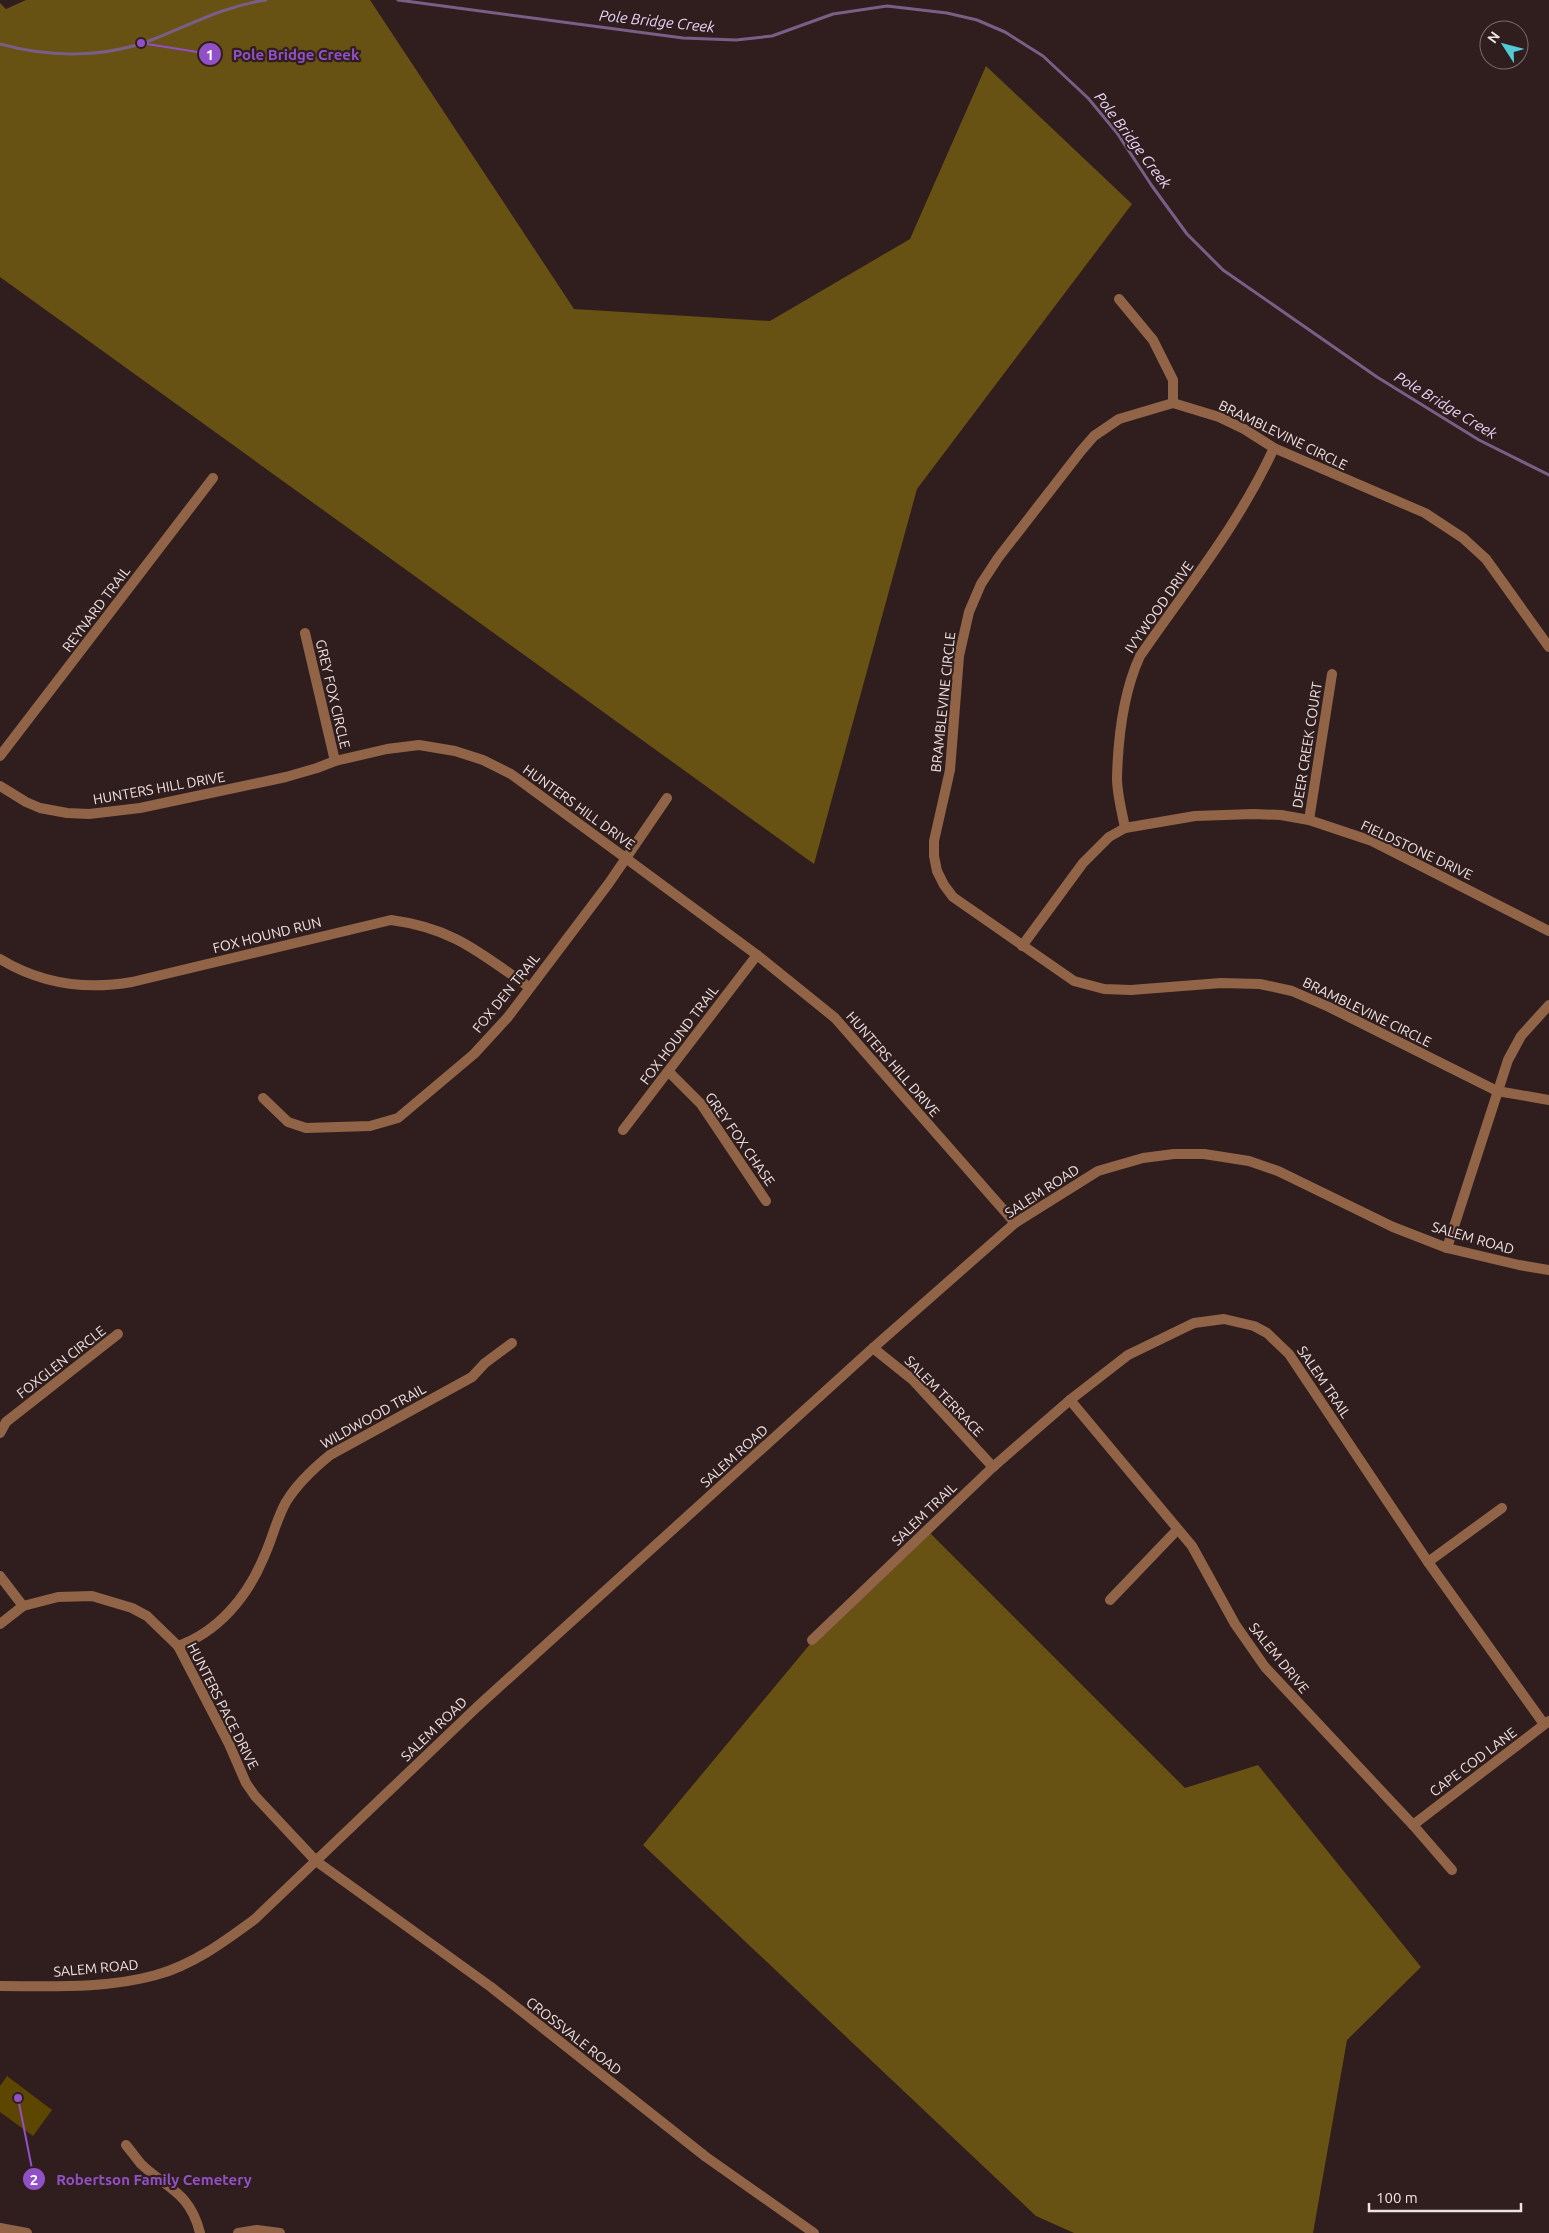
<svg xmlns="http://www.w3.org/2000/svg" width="1549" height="2233" font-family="Ubuntu,sans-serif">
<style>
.green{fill:#5c4600}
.forest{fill:#675113}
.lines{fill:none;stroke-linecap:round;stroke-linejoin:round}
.stream{stroke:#795e86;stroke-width:3}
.minor{stroke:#926447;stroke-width:10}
.tertiary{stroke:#926447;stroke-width:10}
.labels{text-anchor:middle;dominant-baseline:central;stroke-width:4.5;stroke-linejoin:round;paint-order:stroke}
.street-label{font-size:14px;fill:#efe2e2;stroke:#301e1e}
.water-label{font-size:15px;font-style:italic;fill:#e7d4f8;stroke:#301e1e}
.leader{fill:none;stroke:#9250c6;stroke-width:2}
.callout-dot{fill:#9250c6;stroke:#301e1e;stroke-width:2}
.mark-label{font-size:15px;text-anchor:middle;font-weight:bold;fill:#fff}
.callout-label{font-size:15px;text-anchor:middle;font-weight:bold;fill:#9250c6;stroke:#301e1e;stroke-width:4.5;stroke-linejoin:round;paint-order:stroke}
</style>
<rect width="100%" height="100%" fill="#301e1e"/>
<polygon class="green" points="7,2076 52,2110 33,2136 0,2112 0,2086"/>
<g class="forest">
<polygon points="26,0 370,0 574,309 770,321 910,239 986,66 1132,204 917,489 814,864 0,277 0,3 6,9"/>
<polygon points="928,1531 1185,1788 1258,1765 1421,1967 1347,2040 1313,2233 1074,2233 1036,2216 643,1845 811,1643"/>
</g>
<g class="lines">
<g class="stream">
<polyline points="398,0 683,38 736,40 772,36 833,14 887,6 947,13 977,20 1005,32 1043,56 1088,98 1117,133 1152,186 1187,234 1223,270 1377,377 1479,440 1549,475"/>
<path d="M0 44C50 58 106 58 154 39 192 24 225 6 266 0"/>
</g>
<g class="minor">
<polyline points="1119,299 1153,340 1173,380 1173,403"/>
<polyline points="305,633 335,761"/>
<polyline points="1549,647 1486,559 1463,538 1425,513 1274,448 1244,429 1219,417 1173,403 1119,419 1094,436 1081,451 998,558 981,584 969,612 959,656 950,770 934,841 934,856 937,871 944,885 953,897 1074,981 1104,989 1131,990 1221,983 1260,984 1292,991 1329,1007 1497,1091 1549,1100"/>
<polyline points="0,756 213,478"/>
<polyline points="0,786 26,802 40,808 67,813 89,814 140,808 286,777 317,768 335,761 387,749 419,745 455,751 483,760 511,774 627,859 757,955 835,1018 1015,1223"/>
<polyline points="1309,820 1332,674"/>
<path d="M1125 828C1122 812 1117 794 1117 778 1118 738 1123 693 1140 656 1188 586 1238 526 1274 448"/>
<polyline points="1022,946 1083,863 1109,837 1125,828 1195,816 1253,814 1281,815 1309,820 1372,841 1549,931"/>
<path d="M0 959C41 984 86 990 132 982L391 920C453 928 480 953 529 987"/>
<polyline points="669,1072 701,1104 766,1201"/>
<polyline points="263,1098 288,1122 306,1128 370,1126 398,1118 474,1054 508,1017 609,883 667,798"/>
<polyline points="623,1130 757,955"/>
<polyline points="1447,1248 1508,1060 1521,1036 1549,1005"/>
<polyline points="873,1348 913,1380 993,1467"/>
<polyline points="1070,1400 1192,1546 1235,1624 1265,1667 1413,1825 1452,1870"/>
<polyline points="0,1433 6,1422 118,1334"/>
<polyline points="1428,1562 1502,1508"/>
<polyline points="0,1576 23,1606"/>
<polyline points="1110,1600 1177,1530"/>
<polyline points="0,1624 23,1606 58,1597 92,1596 132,1608 147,1616 178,1646 229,1744 246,1783 255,1796 316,1861 491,1987 706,2157 814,2233"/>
<polyline points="812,1640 993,1467 1070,1400 1128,1355 1194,1323 1224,1319 1254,1326 1267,1333 1289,1354 1428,1562 1544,1724"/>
<path d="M178 1646C218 1632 247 1597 263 1559 272 1540 276 1520 286 1502 297 1484 314 1468 330 1455L472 1377 485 1363 512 1343"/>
<polyline points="1413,1825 1549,1721"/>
<path d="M126 2145C131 2151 136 2158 141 2164 167 2189 190 2192 200 2233"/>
<polyline points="0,2228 27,2233"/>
<polyline points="238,2233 257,2230 280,2233"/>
</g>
<path class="tertiary" d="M0 1986C51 1986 106 1989 156 1975 193 1965 225 1941 255 1919L477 1707 873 1348 1015 1223 1098 1171 1143 1158 1174 1154H1204L1249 1161 1278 1171 1393 1227 1447 1248 1519 1265 1549 1270"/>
</g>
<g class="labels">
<g class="street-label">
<text transform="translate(1283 435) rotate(26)">BRAMBLEVINE CIRCLE</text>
<text transform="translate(1159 607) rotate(-55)">IVYWOOD DRIVE</text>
<text transform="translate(96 609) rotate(-53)">REYNARD TRAIL</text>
<text transform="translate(333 694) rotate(77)">GREY FOX CIRCLE</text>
<text transform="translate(943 702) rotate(-84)">BRAMBLEVINE CIRCLE</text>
<text transform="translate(1307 745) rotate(-81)">DEER CREEK COURT</text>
<text transform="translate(159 788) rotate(-10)">HUNTERS HILL DRIVE</text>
<text transform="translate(579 807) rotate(36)">HUNTERS HILL DRIVE</text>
<text transform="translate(1417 850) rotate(25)">FIELDSTONE DRIVE</text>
<text transform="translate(267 935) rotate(-14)">FOX HOUND RUN</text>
<text transform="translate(506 993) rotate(-51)">FOX DEN TRAIL</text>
<text transform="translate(1367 1012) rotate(26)">BRAMBLEVINE CIRCLE</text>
<text transform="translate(679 1035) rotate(-53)">FOX HOUND TRAIL</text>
<text transform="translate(893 1064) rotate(49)">HUNTERS HILL DRIVE</text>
<text transform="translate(740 1139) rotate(55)">GREY FOX CHASE</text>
<text transform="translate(1042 1191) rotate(-33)">SALEM ROAD</text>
<text transform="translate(1473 1238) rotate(16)">SALEM ROAD</text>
<text transform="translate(61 1362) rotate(-38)">FOXGLEN CIRCLE</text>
<text transform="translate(1324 1382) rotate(56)">SALEM TRAIL</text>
<text transform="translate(944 1396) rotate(46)">SALEM TERRACE</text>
<text transform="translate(373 1416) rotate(-29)">WILDWOOD TRAIL</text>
<text transform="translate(734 1456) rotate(-42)">SALEM ROAD</text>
<text transform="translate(924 1514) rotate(-44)">SALEM TRAIL</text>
<text transform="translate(1279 1658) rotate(51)">SALEM DRIVE</text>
<text transform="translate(223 1706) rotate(63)">HUNTERS PACE DRIVE</text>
<text transform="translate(434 1729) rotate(-44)">SALEM ROAD</text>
<text transform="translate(1473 1762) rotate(-37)">CAPE COD LANE</text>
<text transform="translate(96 1968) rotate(-5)">SALEM ROAD</text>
<text transform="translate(574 2036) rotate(38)">CROSSVALE ROAD</text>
</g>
<g class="water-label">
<text transform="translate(657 21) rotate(6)">Pole Bridge Creek</text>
<text transform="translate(1133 140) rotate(53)">Pole Bridge Creek</text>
<text transform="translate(1446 405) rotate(31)">Pole Bridge Creek</text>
</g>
</g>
<path class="leader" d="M141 43L210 54M18 2098L34 2179"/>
<g class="callout-dot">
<circle cx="141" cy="43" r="5"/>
<circle cx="18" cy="2098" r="5"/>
<circle cx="210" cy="54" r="12"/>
<circle cx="34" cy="2179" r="12"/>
</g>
<g class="mark-label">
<text x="210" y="60">1</text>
<text x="34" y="2185">2</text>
</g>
<g class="callout-label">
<text x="296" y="60">Pole Bridge Creek</text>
<text x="154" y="2185">Robertson Family Cemetery</text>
</g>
<g transform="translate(1504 45) rotate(306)"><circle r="24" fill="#301e1e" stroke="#7c6c6c"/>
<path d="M0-4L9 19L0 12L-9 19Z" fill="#52cbd8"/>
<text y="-8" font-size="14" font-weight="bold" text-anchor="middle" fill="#efe2e2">N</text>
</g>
<path d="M1369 2203v8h152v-8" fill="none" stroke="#efe2e2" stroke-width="2.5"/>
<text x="1376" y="2203" font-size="15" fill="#efe2e2" stroke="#301e1e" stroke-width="4" paint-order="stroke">100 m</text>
</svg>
